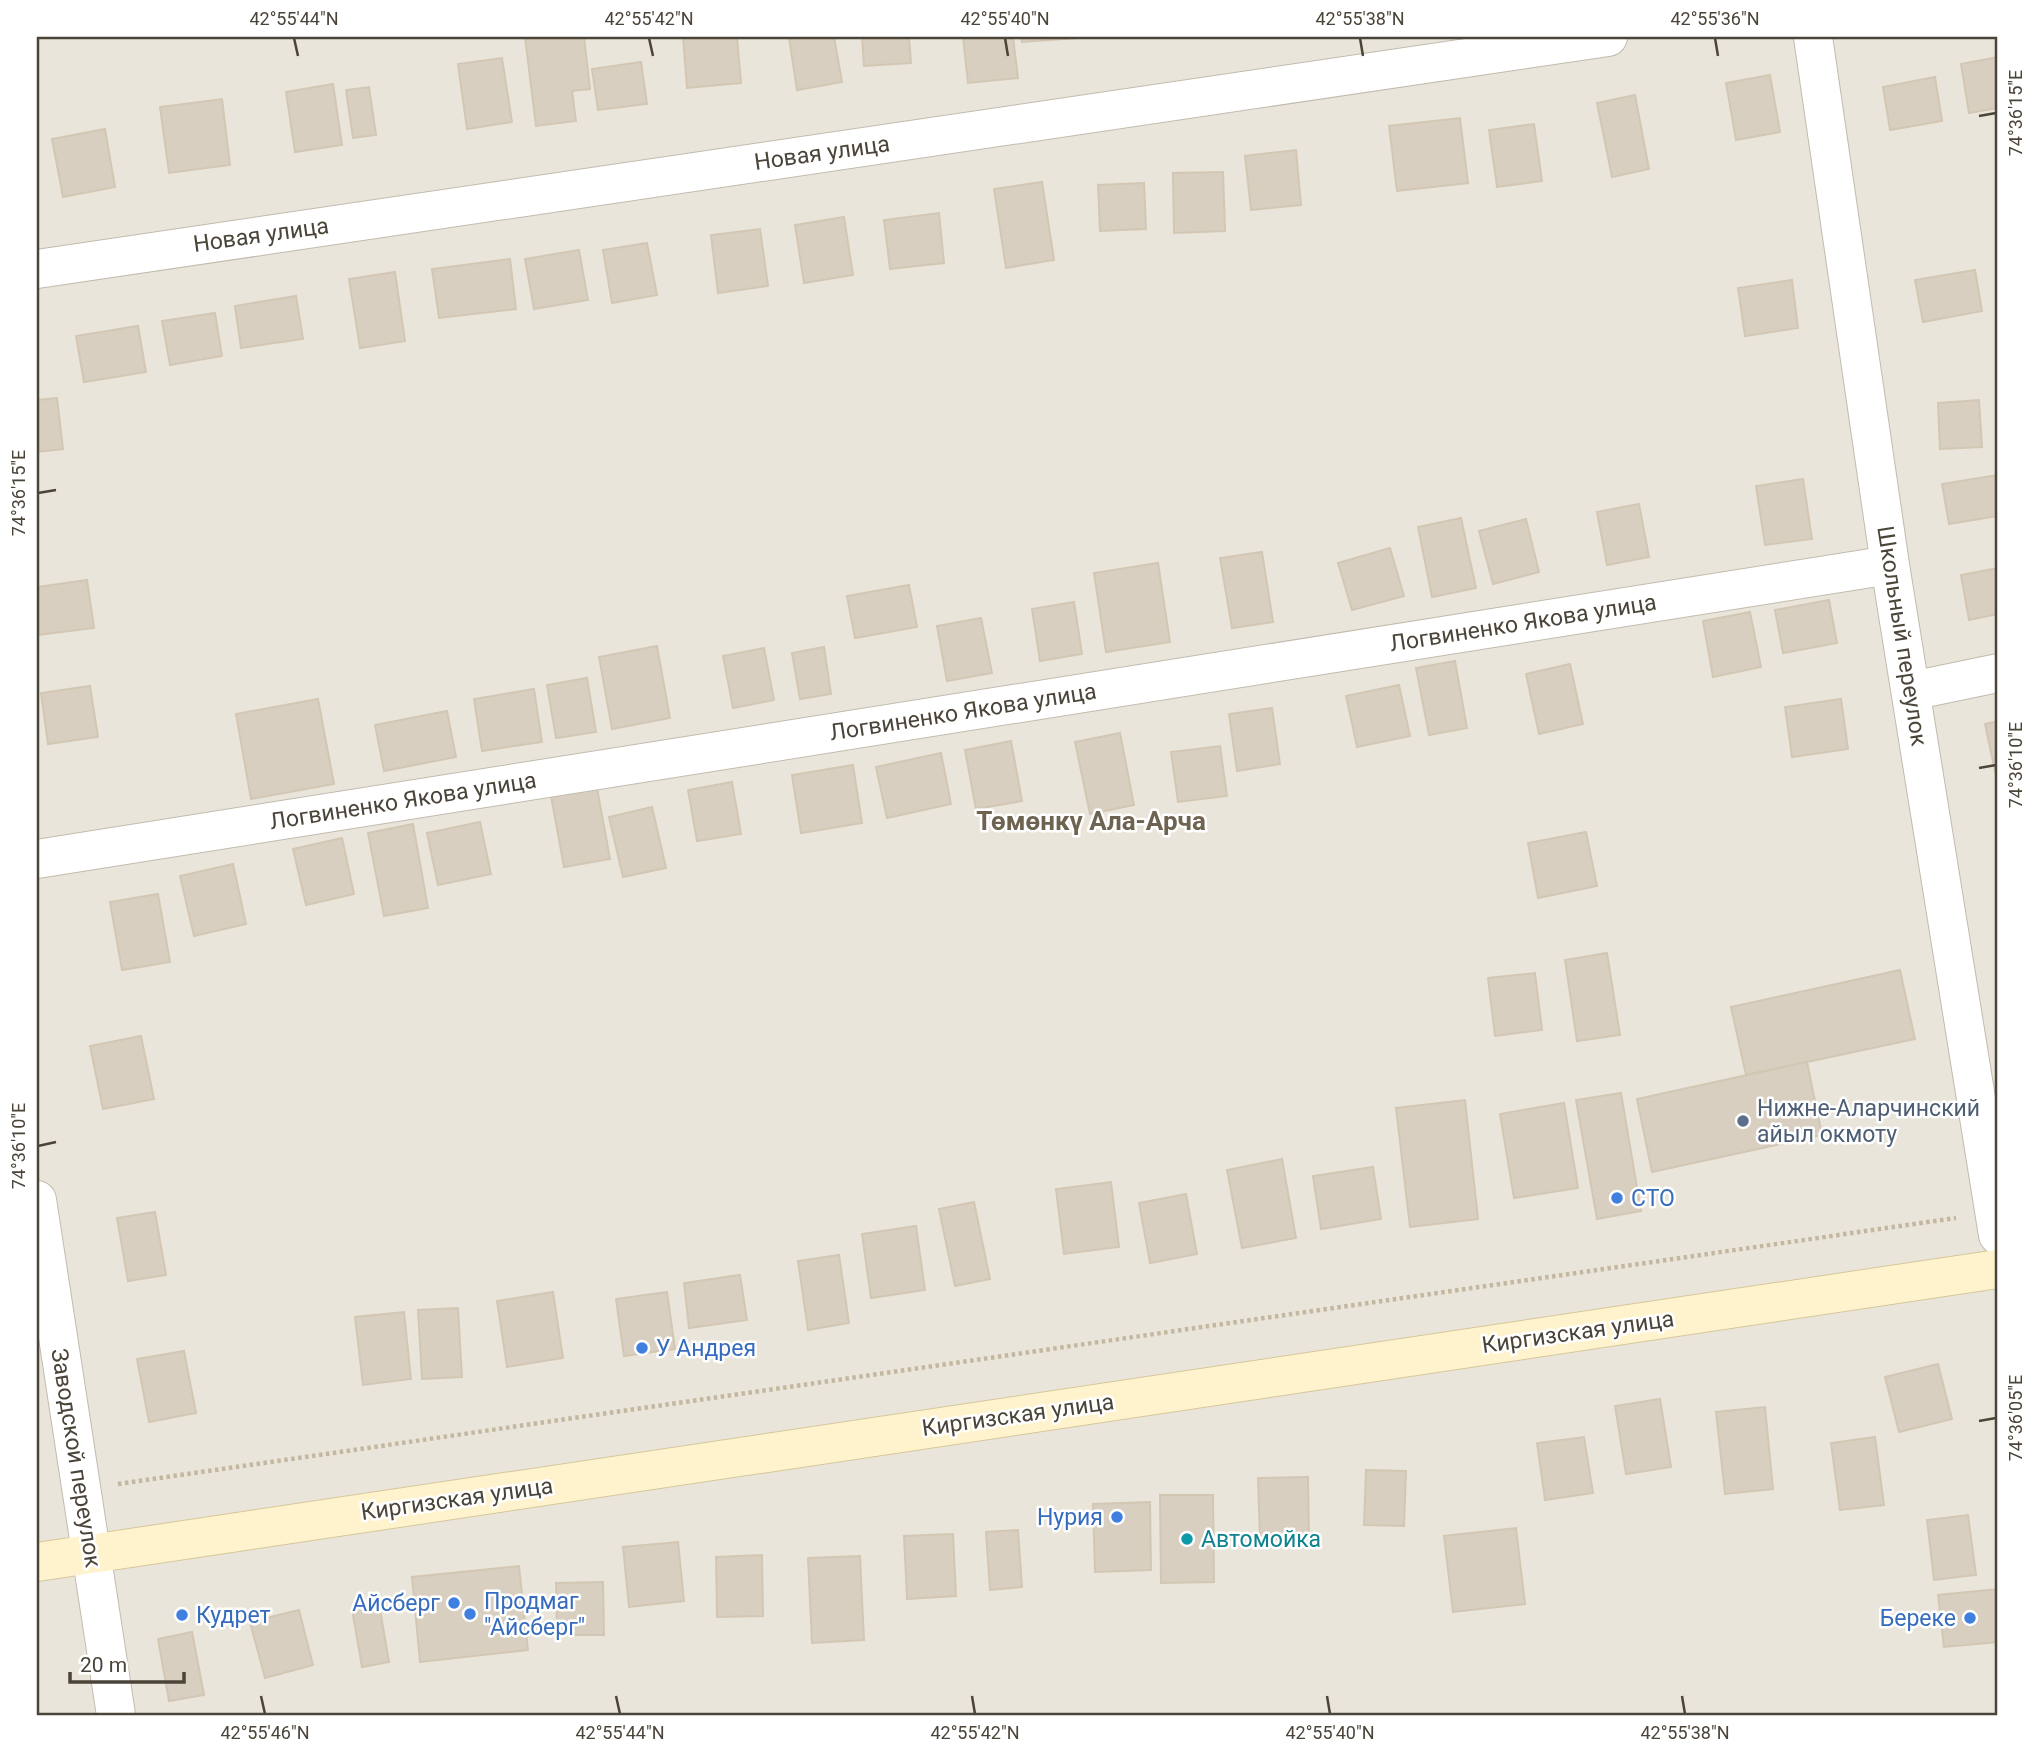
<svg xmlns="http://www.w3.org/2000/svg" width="2035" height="1752" font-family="Roboto,sans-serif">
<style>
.residential{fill:#eae5da}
.building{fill:#d8cfc1;stroke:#d3c7b4;stroke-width:2}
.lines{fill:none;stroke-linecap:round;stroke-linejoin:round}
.street-casing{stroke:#c2bbae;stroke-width:40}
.secondary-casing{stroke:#d6c79b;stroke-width:40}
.path{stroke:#c4b79f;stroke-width:4.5;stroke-dasharray:3.5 3.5;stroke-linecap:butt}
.street{stroke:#fff;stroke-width:38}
.secondary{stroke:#fff3cd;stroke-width:38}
.ticks{fill:none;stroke:#4b4439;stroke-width:2.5}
.service-dot{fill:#5c6f8a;stroke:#fff;stroke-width:2.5}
.shop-dot{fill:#3f7fe0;stroke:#fff;stroke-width:2.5}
.culture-dot{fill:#0f9aa8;stroke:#fff;stroke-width:2.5}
.labels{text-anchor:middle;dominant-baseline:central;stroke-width:5;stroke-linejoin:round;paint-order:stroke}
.street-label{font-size:23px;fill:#4b4439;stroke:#fff}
.service-label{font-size:23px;fill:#4e5e75;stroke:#fff;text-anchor:start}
.shop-label{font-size:23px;fill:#366cbe;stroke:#fff;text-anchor:start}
.culture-label{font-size:23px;fill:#0d838f;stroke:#fff;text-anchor:start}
.quarter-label{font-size:26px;font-weight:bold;fill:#6e6250;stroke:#fff}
.neatline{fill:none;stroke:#4b4439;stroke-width:2.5}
.ticks-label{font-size:18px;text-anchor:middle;fill:#4b4439}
</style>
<rect width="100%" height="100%" fill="#f6f3ec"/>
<rect class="residential" x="37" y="37" width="1961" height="1678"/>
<g class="building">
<polygon points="525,37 584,37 590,89 572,91 576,121 536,126"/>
<polygon points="683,37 737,37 741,83 687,88"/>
<polygon points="834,37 842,82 797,90 789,38"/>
<polygon points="862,37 909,37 911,63 864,66"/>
<polygon points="963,37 1013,37 1018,78 968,83"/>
<polygon points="1021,37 1077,37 1077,38 1022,42"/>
<polygon points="1998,57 1998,108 1969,113 1961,64"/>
<polygon points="502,58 512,122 467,129 458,64"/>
<polygon points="641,62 647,104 598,110 592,69"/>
<polygon points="1770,75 1780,132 1736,140 1726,83"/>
<polygon points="1935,77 1942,121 1890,130 1883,87"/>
<polygon points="333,84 342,145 295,152 286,92"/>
<polygon points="369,87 376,135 353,138 346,90"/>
<polygon points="1635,95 1649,169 1612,177 1597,103"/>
<polygon points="222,99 230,165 169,173 160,107"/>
<polygon points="1460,118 1468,183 1397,191 1389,126"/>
<polygon points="1534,124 1542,181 1497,187 1489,130"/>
<polygon points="105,129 115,187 63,197 52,139"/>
<polygon points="1296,150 1301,205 1251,210 1245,156"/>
<polygon points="1223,172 1225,231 1174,233 1173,173"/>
<polygon points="1042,182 1054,260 1006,268 994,189"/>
<polygon points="1144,183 1146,229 1100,231 1098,185"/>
<polygon points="939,213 944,263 890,269 884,220"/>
<polygon points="844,217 853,275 804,283 795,225"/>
<polygon points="760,229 768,286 718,293 711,235"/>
<polygon points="647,243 657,295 612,303 603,250"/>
<polygon points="579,250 588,300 534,309 525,259"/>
<polygon points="510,259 516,309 439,318 432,269"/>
<polygon points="1975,270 1982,311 1923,322 1915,280"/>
<polygon points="395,272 405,341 360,348 349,279"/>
<polygon points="1792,280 1798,328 1745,336 1738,288"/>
<polygon points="296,296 303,339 241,348 235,306"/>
<polygon points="215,313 222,356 170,365 162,321"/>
<polygon points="138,326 146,372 84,382 76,336"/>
<polygon points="57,398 63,449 37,452 37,400"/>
<polygon points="1979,400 1982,447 1940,449 1938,403"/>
<polygon points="1998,475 1998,516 1949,524 1942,484"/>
<polygon points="1803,479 1812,539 1765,545 1756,486"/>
<polygon points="1639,504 1649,557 1607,565 1597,512"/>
<polygon points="1461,518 1476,588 1432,597 1418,527"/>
<polygon points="1526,519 1539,572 1493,584 1479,531"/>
<polygon points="1390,548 1404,596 1352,610 1338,563"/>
<polygon points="1262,552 1273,622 1232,628 1220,558"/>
<polygon points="1158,563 1170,642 1106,652 1094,573"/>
<polygon points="1998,568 1998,614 1969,620 1961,575"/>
<polygon points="87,580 94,628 37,635 37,587"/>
<polygon points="909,585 917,627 855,638 847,596"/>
<polygon points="1829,600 1837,643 1783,653 1775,610"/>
<polygon points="1074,602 1082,654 1040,661 1032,609"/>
<polygon points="1750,612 1761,667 1713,677 1703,621"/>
<polygon points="981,618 992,673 947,681 937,626"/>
<polygon points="657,646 670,718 612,729 599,657"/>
<polygon points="824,647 831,694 800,699 792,653"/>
<polygon points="764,648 774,700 733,708 723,656"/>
<polygon points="1455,661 1467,728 1429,735 1416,668"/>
<polygon points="1570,664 1583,724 1539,734 1526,674"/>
<polygon points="587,678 596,732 556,738 547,685"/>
<polygon points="1399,685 1410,736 1357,747 1346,696"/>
<polygon points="90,686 98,737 48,744 41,693"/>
<polygon points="534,689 542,742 482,751 474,699"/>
<polygon points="318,699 334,784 251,799 236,714"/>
<polygon points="1841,699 1848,749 1792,757 1785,707"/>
<polygon points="1272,708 1280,764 1237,771 1229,714"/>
<polygon points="447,711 456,757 384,771 375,725"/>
<polygon points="1998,721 1998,785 1985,724"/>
<polygon points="1120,733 1134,805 1090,814 1075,742"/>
<polygon points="1011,741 1022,801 976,809 965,750"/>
<polygon points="1220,746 1227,796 1178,802 1171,752"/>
<polygon points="941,753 951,804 887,818 876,767"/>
<polygon points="853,765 862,823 801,833 792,775"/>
<polygon points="732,782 741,834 697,841 688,790"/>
<polygon points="597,788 610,859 564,867 551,796"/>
<polygon points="652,807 666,868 623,877 609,817"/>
<polygon points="480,822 491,874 438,885 427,833"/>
<polygon points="413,824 428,908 384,916 368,833"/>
<polygon points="1586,832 1597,886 1538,898 1528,843"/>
<polygon points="342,838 354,894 306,905 293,849"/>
<polygon points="233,864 246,924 194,936 180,876"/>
<polygon points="158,894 170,962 122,970 110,902"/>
<polygon points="1607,953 1620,1035 1577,1041 1565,960"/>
<polygon points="1900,970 1915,1039 1746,1075 1731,1007"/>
<polygon points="1535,973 1542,1030 1495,1036 1488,978"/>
<polygon points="141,1036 154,1099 103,1109 90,1046"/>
<polygon points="1807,1062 1822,1135 1652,1172 1637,1099"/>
<polygon points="1621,1093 1641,1211 1597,1219 1576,1100"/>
<polygon points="1465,1100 1478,1219 1410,1227 1396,1108"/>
<polygon points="1564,1103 1578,1188 1514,1198 1500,1114"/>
<polygon points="1282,1159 1296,1238 1242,1248 1227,1170"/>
<polygon points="1373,1167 1381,1219 1321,1229 1313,1176"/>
<polygon points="1111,1182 1119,1247 1064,1254 1056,1189"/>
<polygon points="1186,1194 1197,1254 1150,1263 1139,1203"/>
<polygon points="974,1202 990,1279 955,1286 939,1209"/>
<polygon points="155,1212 166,1275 128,1281 117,1218"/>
<polygon points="916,1226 925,1290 871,1298 862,1234"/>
<polygon points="839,1255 849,1323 808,1330 798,1261"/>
<polygon points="740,1275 747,1320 689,1328 684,1283"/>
<polygon points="553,1292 563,1358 507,1367 497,1301"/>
<polygon points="667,1292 675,1349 624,1356 616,1299"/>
<polygon points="458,1308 462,1377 422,1379 418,1310"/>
<polygon points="404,1312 411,1379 363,1385 355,1317"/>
<polygon points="184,1351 196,1413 149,1422 137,1359"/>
<polygon points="1938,1364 1952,1419 1899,1432 1885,1377"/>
<polygon points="1660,1399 1671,1467 1626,1474 1615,1406"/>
<polygon points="1765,1407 1773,1489 1725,1494 1716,1412"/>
<polygon points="1584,1437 1593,1493 1545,1500 1537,1443"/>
<polygon points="1875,1437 1884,1505 1840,1510 1831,1443"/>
<polygon points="1366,1470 1406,1471 1404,1526 1364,1525"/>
<polygon points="1308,1477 1309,1538 1260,1539 1258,1478"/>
<polygon points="1160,1495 1213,1495 1214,1582 1161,1583"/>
<polygon points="1150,1502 1151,1570 1095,1572 1093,1504"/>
<polygon points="1968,1515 1976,1575 1934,1580 1927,1520"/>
<polygon points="1516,1528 1525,1604 1453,1612 1444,1536"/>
<polygon points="1018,1530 1022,1587 990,1590 986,1532"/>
<polygon points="953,1534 956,1596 907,1599 904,1536"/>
<polygon points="678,1542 684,1601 629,1607 623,1547"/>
<polygon points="762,1555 763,1616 717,1617 716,1557"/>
<polygon points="860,1556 864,1640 812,1643 808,1558"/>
<polygon points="519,1566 528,1650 420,1662 412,1577"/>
<polygon points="603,1582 604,1635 557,1635 556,1583"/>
<polygon points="1998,1589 1998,1642 1944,1647 1938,1595"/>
<polygon points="379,1604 389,1662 362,1667 352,1609"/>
<polygon points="299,1610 313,1665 265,1678 250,1622"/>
<polygon points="192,1632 204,1695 169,1701 158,1639"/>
</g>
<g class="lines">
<g class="street-casing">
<g id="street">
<polyline points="1813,37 1890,565 1998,1235"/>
<polyline points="37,269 1608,37"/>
<polyline points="1911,691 1998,673"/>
<polyline points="37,859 1890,565"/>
<polyline points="37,1200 116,1715"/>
</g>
</g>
<g class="secondary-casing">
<polyline id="secondary" points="37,1562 1998,1269"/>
</g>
<polyline class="path" points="118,1484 1956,1218"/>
<use href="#street" class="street"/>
<use href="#secondary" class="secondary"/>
</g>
<path class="ticks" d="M294 38 298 56M649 38 653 56M1005 38 1008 56M1360 38 1363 56M1715 38 1718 56M1979 116 1996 113M38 493 56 490M1979 768 1996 765M38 1146 56 1142M1979 1421 1996 1418M261 1696 265 1714M616 1696 620 1714M972 1696 975 1714M1327 1696 1330 1714M1682 1696 1685 1714"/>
<circle class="service-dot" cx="1743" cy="1121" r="7"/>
<g class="shop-dot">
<circle cx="1617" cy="1198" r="7"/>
<circle cx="642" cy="1348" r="7"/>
<circle cx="1117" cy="1517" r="7"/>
<circle cx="454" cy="1603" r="7"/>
<circle cx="470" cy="1614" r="7"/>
<circle cx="182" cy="1615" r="7"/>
<circle cx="1970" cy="1618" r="7"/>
</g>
<circle class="culture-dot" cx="1187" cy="1539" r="7"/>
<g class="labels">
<g class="street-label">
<text transform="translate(822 153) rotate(-8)">Новая улица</text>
<text transform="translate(261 235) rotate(-8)">Новая улица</text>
<text transform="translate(1523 623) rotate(-9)">Логвиненко Якова улица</text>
<text transform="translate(1902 636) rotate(81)">Школьный переулок</text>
<text transform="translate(963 712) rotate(-9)">Логвиненко Якова улица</text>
<text transform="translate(403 801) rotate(-9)">Логвиненко Якова улица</text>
<text transform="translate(1578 1332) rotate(-8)">Киргизская улица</text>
<text transform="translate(1018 1415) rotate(-8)">Киргизская улица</text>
<text transform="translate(76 1458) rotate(81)">Заводской переулок</text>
<text transform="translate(457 1499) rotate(-8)">Киргизская улица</text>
</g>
<g class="service-label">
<text x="1757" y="1108">Нижне-Аларчинский<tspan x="1757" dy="26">айыл окмоту</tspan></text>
</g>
<g class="shop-label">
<text x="1631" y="1198">СТО</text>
<text x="656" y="1348">У Андрея</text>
<text x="1103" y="1517" text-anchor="end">Нурия</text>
<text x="484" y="1601">Продмаг<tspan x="484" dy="26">"Айсберг"</tspan></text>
<text x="440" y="1603" text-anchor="end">Айсберг</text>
<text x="196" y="1615">Кудрет</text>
<text x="1956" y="1618" text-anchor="end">Береке</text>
</g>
<g class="culture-label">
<text x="1201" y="1539">Автомойка</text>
</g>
<g class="quarter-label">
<text x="1091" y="821">Төмөнкү Ала-Арча</text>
</g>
</g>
<rect width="2035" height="1752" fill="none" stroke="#ffffff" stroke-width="77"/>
<path d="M70 1672v10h114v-10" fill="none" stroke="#4b4439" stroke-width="3.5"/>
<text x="80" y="1672" font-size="21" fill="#4b4439" stroke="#ffffff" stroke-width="5" paint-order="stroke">20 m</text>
<rect x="38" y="38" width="1958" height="1676" class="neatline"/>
<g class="ticks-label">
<text x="294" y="25">42°55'44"N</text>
<text x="649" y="25">42°55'42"N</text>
<text x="1005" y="25">42°55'40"N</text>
<text x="1360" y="25">42°55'38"N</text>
<text x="1715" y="25">42°55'36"N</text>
<text transform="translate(2016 113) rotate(-90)" y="6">74°36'15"E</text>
<text transform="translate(19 493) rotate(-90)" y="6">74°36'15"E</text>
<text transform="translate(2016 765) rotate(-90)" y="6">74°36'10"E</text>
<text transform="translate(19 1146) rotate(-90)" y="6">74°36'10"E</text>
<text transform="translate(2016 1418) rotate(-90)" y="6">74°36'05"E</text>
<text x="265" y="1739">42°55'46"N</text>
<text x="620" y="1739">42°55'44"N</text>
<text x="975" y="1739">42°55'42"N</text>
<text x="1330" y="1739">42°55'40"N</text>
<text x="1685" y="1739">42°55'38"N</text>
</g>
</svg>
